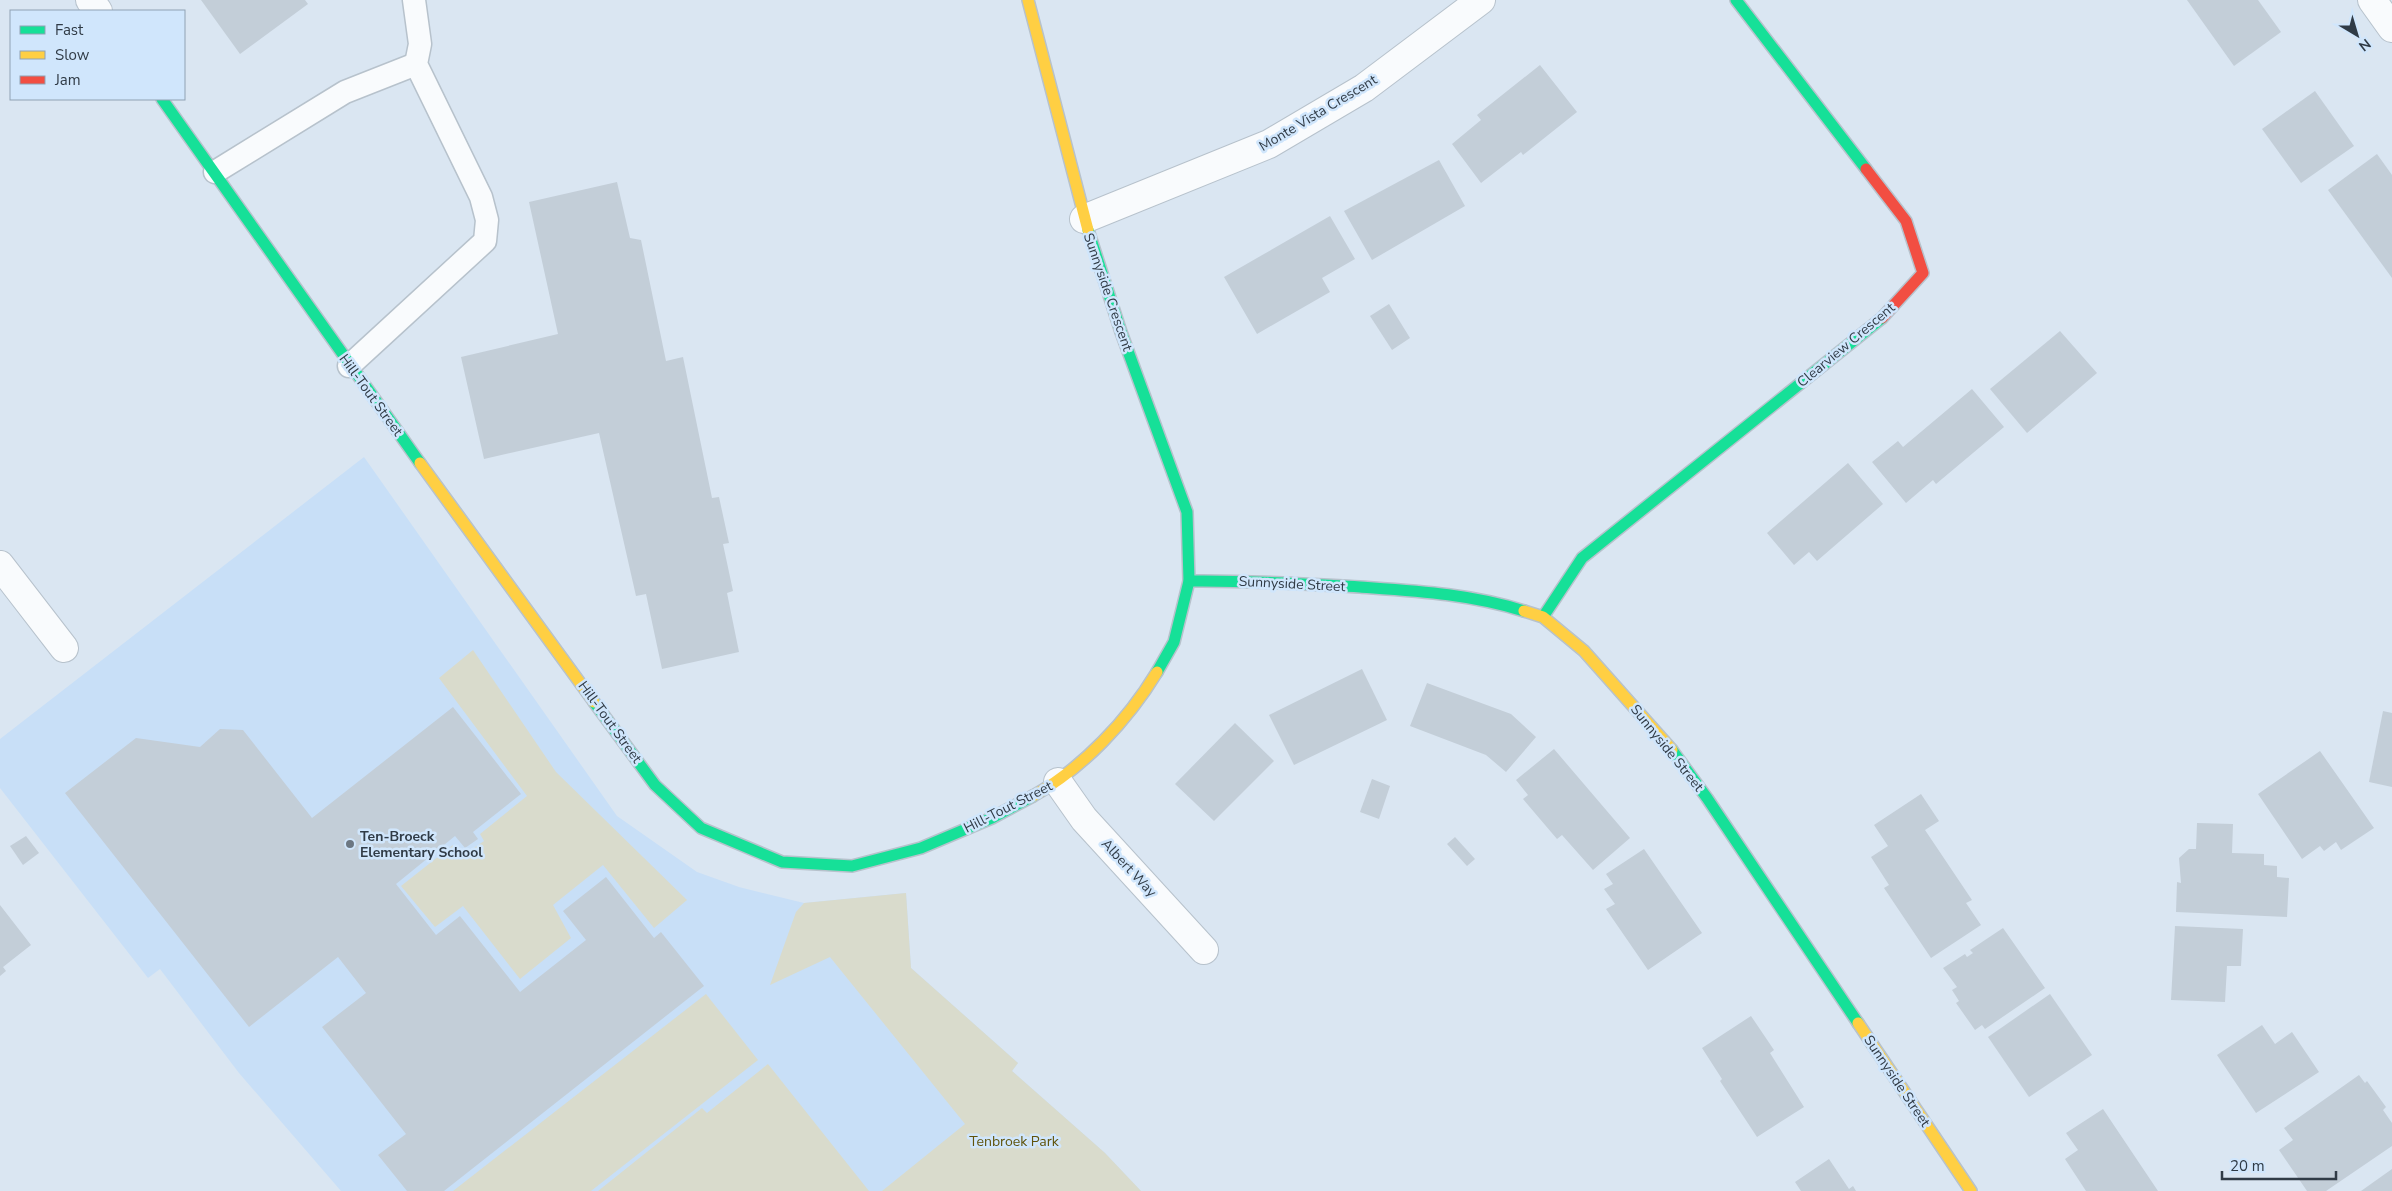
<svg xmlns="http://www.w3.org/2000/svg" width="2392" height="1191" font-family="'Nunito Sans',sans-serif">
<style>
.built{fill:#c8dff7}
.green{fill:#d9dbcc}
.building{fill:#c3ced8}
.lines{fill:none;stroke-linecap:round;stroke-linejoin:round}
.lane-casing{stroke:#b7c2cc;stroke-width:25}
.street-casing{stroke:#b7c2cc;stroke-width:30}
.fast-casing{stroke:#b7c2cc;stroke-width:14}
.slow-casing{stroke:#b7c2cc;stroke-width:14}
.jam-casing{stroke:#b7c2cc;stroke-width:14}
.lane{stroke:#f9fbfd;stroke-width:22}
.street{stroke:#f9fbfd;stroke-width:28}
.fast{stroke:#16e098;stroke-width:11}
.slow{stroke:#ffcf43;stroke-width:11}
.jam{stroke:#f24e42;stroke-width:11}
.poi-dot{fill:#6c7782;stroke:#d0e6fc;stroke-width:2}
.labels{text-anchor:middle;dominant-baseline:central;stroke-width:5;stroke-linejoin:round;paint-order:stroke}
.street-label{font-size:14px;fill:#303b46;stroke:#d0e6fc}
.poi-label{font-size:14px;font-weight:bold;fill:#303b46;stroke:#d0e6fc;text-anchor:start}
.park-label{font-size:14px;fill:#60530b;stroke:#d0e6fc}
</style>
<rect width="100%" height="100%" fill="#dae6f2"/>
<polygon class="built" points="364,457 617,816 697,872 739,887 804,903 906,893 911,968 1018,1063 1012,1071 1105,1153 1141,1191 341,1191 239,1073 160,969 148,978 0,788 0,739"/>
<g class="green">
<polygon points="473,650 556,772 687,900 654,928 603,865 553,905 571,938 520,979 463,906 435,927 401,886 453,845 462,856 484,841 480,834 527,796 439,678"/>
<polygon points="906,893 911,968 1018,1063 1012,1071 1105,1153 1141,1191 882,1191 965,1124 830,957 770,985 796,912 804,903"/>
<polygon points="706,994 758,1060 591,1191 453,1191"/>
<polygon points="768,1064 869,1191 598,1191 702,1108 707,1113"/>
</g>
<g class="building">
<polygon points="201,0 305,0 308,4 240,54"/>
<polygon points="2187,0 2258,0 2281,32 2234,66"/>
<polygon points="1540,65 1577,112 1523,155 1521,152 1481,183 1452,144 1481,120 1477,115"/>
<polygon points="2315,91 2354,146 2301,183 2262,129"/>
<polygon points="2377,154 2392,175 2392,278 2328,190"/>
<polygon points="1439,160 1465,206 1372,260 1344,211"/>
<polygon points="617,182 630,238 641,240 666,361 683,357 712,498 719,497 729,543 723,544 733,591 727,593 739,652 662,669 646,594 636,596 599,433 484,459 461,357 558,334 529,202"/>
<polygon points="1330,216 1355,259 1322,278 1330,292 1257,334 1224,277"/>
<polygon points="1389,304 1410,338 1392,350 1370,316"/>
<polygon points="2060,331 2097,373 2027,433 1990,389"/>
<polygon points="1972,389 2004,427 1936,484 1933,480 1906,503 1872,462 1898,441 1903,447"/>
<polygon points="1848,463 1883,504 1817,561 1809,552 1794,565 1767,533"/>
<polygon points="1362,669 1387,720 1294,765 1269,715"/>
<polygon points="1427,683 1511,714 1536,737 1506,772 1486,755 1410,726"/>
<polygon points="453,707 521,794 473,832 478,839 465,848 455,836 396,884 436,935 460,916 520,992 586,940 563,911 606,877 654,938 661,932 704,986 444,1191 407,1191 378,1155 406,1134 322,1027 366,993 338,957 249,1027 65,793 136,738 200,747 220,729 243,730 312,818"/>
<polygon points="2383,711 2392,713 2392,787 2369,782"/>
<polygon points="1235,723 1274,761 1214,821 1175,784"/>
<polygon points="1554,749 1630,838 1593,870 1562,835 1557,839 1523,799 1528,795 1516,780"/>
<polygon points="2320,751 2374,828 2341,850 2336,842 2324,851 2320,846 2302,859 2258,794"/>
<polygon points="1372,779 1390,786 1379,819 1360,812"/>
<polygon points="1921,794 1939,821 1925,830 1972,900 1966,903 1981,925 1931,958 1884,888 1889,885 1871,857 1888,846 1874,825"/>
<polygon points="2197,823 2233,824 2232,853 2264,854 2264,865 2277,866 2277,877 2289,878 2287,917 2176,912 2177,882 2181,883 2179,858 2189,849 2196,849"/>
<polygon points="26,836 39,853 23,865 10,846"/>
<polygon points="1455,837 1475,859 1467,866 1447,844"/>
<polygon points="1644,849 1702,933 1648,970 1606,909 1615,904 1604,889 1613,884 1606,874"/>
<polygon points="0,905 31,945 3,967 6,971 0,976"/>
<polygon points="2175,926 2243,929 2241,966 2227,966 2225,1002 2171,1000"/>
<polygon points="2003,928 2045,988 1985,1029 1982,1025 1975,1030 1956,1003 1959,1001 1952,990 1957,987 1943,968 1965,954 1967,957 1973,953 1970,950"/>
<polygon points="2050,994 2092,1055 2029,1097 1988,1037"/>
<polygon points="1751,1016 1774,1050 1770,1053 1804,1107 1757,1137 1720,1081 1722,1079 1702,1048"/>
<polygon points="2262,1025 2275,1044 2292,1032 2319,1072 2256,1113 2217,1055"/>
<polygon points="2359,1075 2365,1083 2367,1081 2386,1107 2383,1110 2392,1123 2392,1146 2326,1191 2307,1191 2279,1150 2293,1140 2284,1128"/>
<polygon points="2103,1109 2158,1191 2086,1191 2065,1159 2078,1150 2066,1133"/>
<polygon points="1829,1159 1849,1189 1853,1186 1856,1191 1801,1191 1795,1182"/>
<polygon points="2392,1169 2392,1191 2361,1191"/>
</g>
<g class="lines">
<g class="lane-casing">
<g id="lane">
<polyline points="215,172 345,92 416,64"/>
<polyline points="349,366 485,241 487,220 481,197 416,64 420,44 414,0"/>
</g>
</g>
<g class="street-casing">
<g id="street">
<polyline points="90,0 98,11"/>
<polyline points="2372,0 2392,28"/>
<polyline points="1084,219 1269,144 1364,88 1481,0"/>
<polyline points="0,565 64,648"/>
<polyline points="1058,782 1084,819 1204,950"/>
</g>
</g>
<g class="fast-casing">
<g id="fast">
<polyline points="1736,0 1866,169"/>
<polyline points="162,99 420,463"/>
<polyline points="1088,230 1121,332 1187,512 1189,581 1174,642 1157,672"/>
<path d="M1189 581C1246 580 1302 584 1360 587 1416 591 1471 594 1524 611"/>
<polyline points="1543,617 1582,558 1882,318"/>
<polyline points="594,702 655,785 701,828 782,862 852,866 921,848 992,818 1033,796"/>
<polyline points="1672,750 1707,798 1858,1023"/>
</g>
</g>
<g class="slow-casing">
<g id="slow">
<polyline points="1028,0 1088,230"/>
<polyline points="420,463 594,702"/>
<polyline points="1524,611 1543,617 1584,651 1672,750"/>
<path d="M1033 796C1083 768 1128 720 1157 672"/>
<polyline points="1858,1023 1971,1191"/>
</g>
</g>
<g class="jam-casing">
<polyline id="jam" points="1866,169 1906,221 1923,273 1882,318"/>
</g>
<use href="#lane" class="lane"/>
<use href="#street" class="street"/>
<use href="#fast" class="fast"/>
<use href="#slow" class="slow"/>
<use href="#jam" class="jam"/>
</g>
<circle class="poi-dot" cx="350" cy="844" r="5"/>
<g class="labels">
<g class="street-label">
<text transform="translate(1318 113) rotate(-31)">Monte Vista Crescent</text>
<text transform="translate(1108 292) rotate(71)">Sunnyside Crescent</text>
<text transform="translate(1846 345) rotate(-40)">Clearview Crescent</text>
<text transform="translate(371 395) rotate(54)">Hill-Tout Street</text>
<text transform="translate(1292 584) rotate(3)">Sunnyside Street</text>
<text transform="translate(610 722) rotate(54)">Hill-Tout Street</text>
<text transform="translate(1667 748) rotate(51)">Sunnyside Street</text>
<text transform="translate(1008 807) rotate(-27)">Hill-Tout Street</text>
<text transform="translate(1129 868) rotate(47)">Albert Way</text>
<text transform="translate(1897 1081) rotate(56)">Sunnyside Street</text>
</g>
<g class="poi-label">
<text x="360" y="836">Ten-Broeck<tspan x="360" dy="16">Elementary School</tspan></text>
</g>
<g class="park-label">
<text x="1014" y="1141">Tenbroek Park</text>
</g>
</g>
<rect x="10" y="10" width="175" height="90" fill="#d0e6fc" stroke="#90a2b3"/>
<rect x="20" y="26" width="25" height="8" fill="#16e098" stroke="#90a2b3"/>
<text x="55" y="35" font-size="15" fill="#303b46">Fast</text>
<rect x="20" y="51" width="25" height="8" fill="#ffcf43" stroke="#90a2b3"/>
<text x="55" y="60" font-size="15" fill="#303b46">Slow</text>
<rect x="20" y="76" width="25" height="8" fill="#f24e42" stroke="#90a2b3"/>
<text x="55" y="85" font-size="15" fill="#303b46">Jam</text>
<g transform="translate(2357 35) rotate(142)" stroke="#d0e6fc" stroke-width="4" paint-order="stroke">
<path d="M0-4L9 19L0 12L-9 19Z" fill="#303b46"/>
<text y="-8" font-size="14" font-weight="bold" text-anchor="middle" fill="#303b46">N</text>
</g>
<path d="M2222 1171v8h114v-8" fill="none" stroke="#303b46" stroke-width="2.5"/>
<text x="2230" y="1171" font-size="15" fill="#303b46" stroke="#d0e6fc" stroke-width="4" paint-order="stroke">20 m</text>
</svg>
